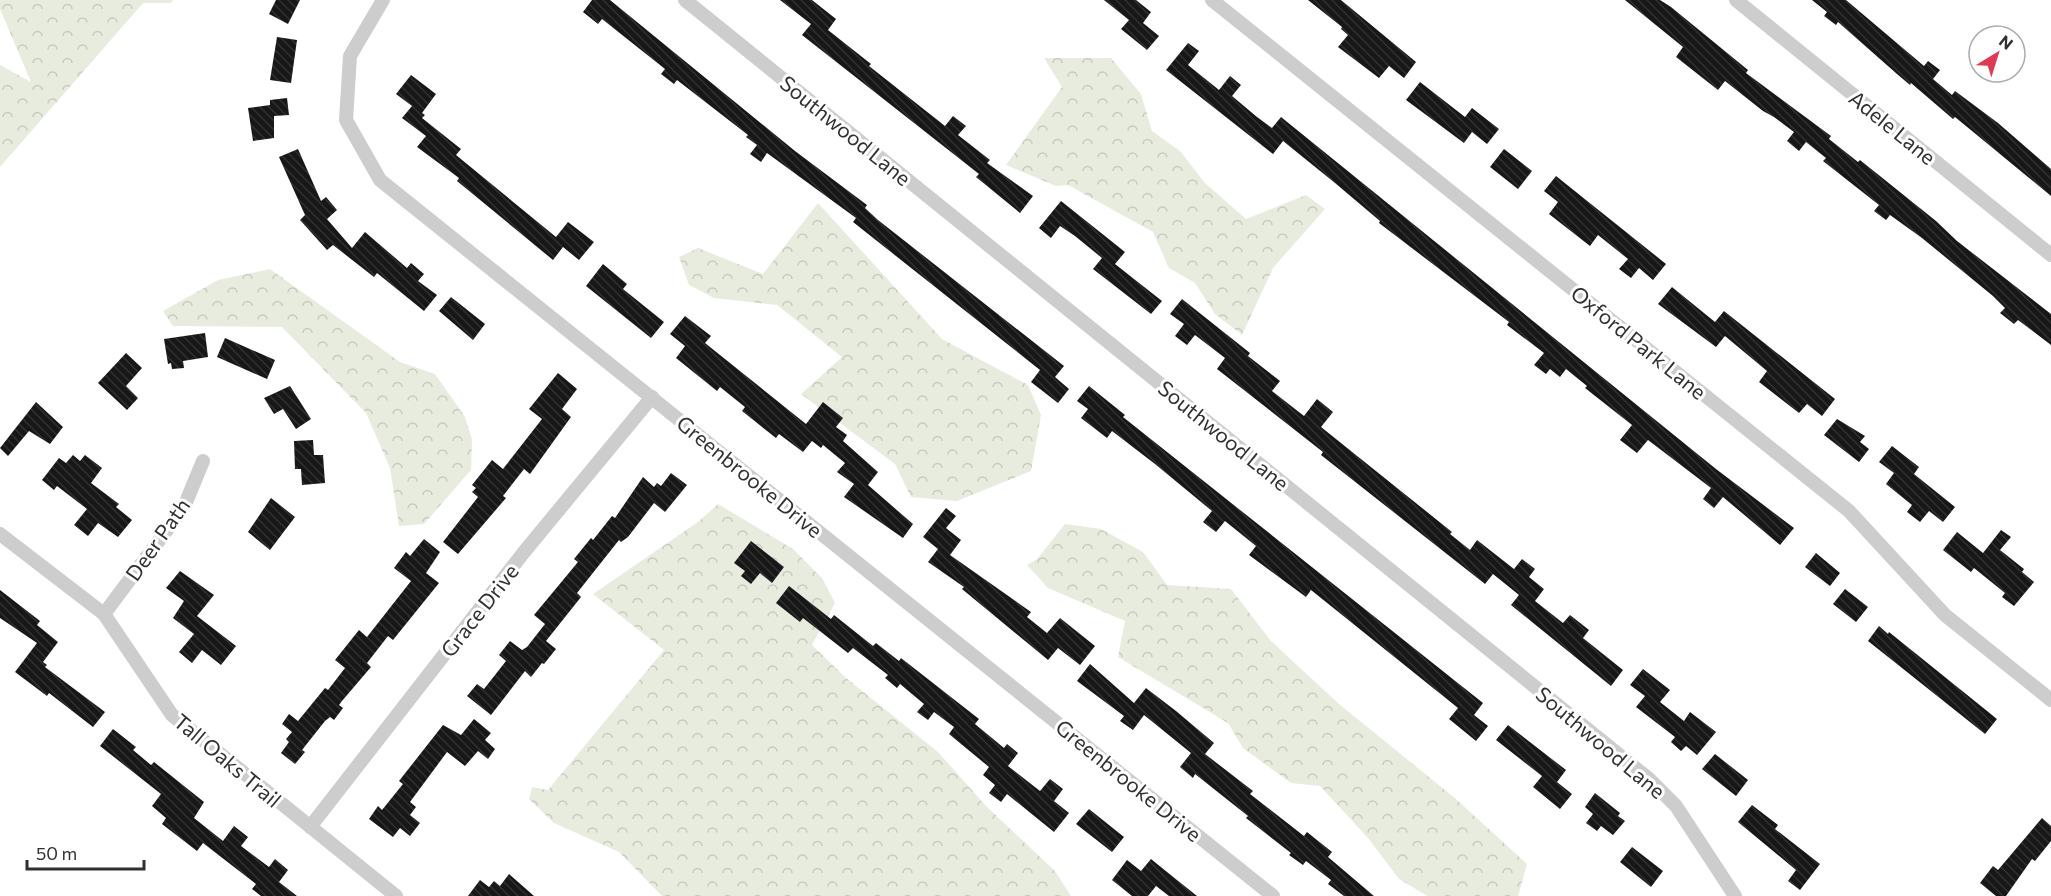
<svg xmlns="http://www.w3.org/2000/svg" width="2051" height="896" font-family="Commissioner,sans-serif">
<style>
.forest{fill:url(#forest-crowns)}
.building{fill:url(#building-back-hatch)}
.lines{fill:none;stroke-linecap:round;stroke-linejoin:round}
.street{stroke:#cdcdcd;stroke-width:14}
.labels{text-anchor:middle;dominant-baseline:central;stroke-width:6;stroke-linejoin:round;paint-order:stroke}
.street-label{font-size:21px;fill:#303030;stroke:#fff}
</style>
<defs>
<pattern id="forest-crowns" width="20" height="18" patternUnits="userSpaceOnUse" patternTransform="scale(1.5)"><rect width="20" height="18" fill="#e7ecde"/><path d="M2 6a3 3 0 1 1 6 0M12 15a3 3 0 1 1 6 0" fill="none" stroke="#c6cbbf"/></pattern>
<pattern id="building-back-hatch" width="6" height="6" patternUnits="userSpaceOnUse" patternTransform="scale(1.5)"><rect width="6" height="6" fill="#171717"/><path d="M-1 5l2 2M0 0l6 6M5-1l2 2" fill="none" stroke="#303030"/></pattern>
</defs>
<rect width="100%" height="100%" fill="#fff"/>
<g class="forest">
<polygon points="0,0 173,0 171,3 143,3 0,167 0,65 31,82 0,9"/>
<polygon points="1044,58 1111,58 1141,94 1152,131 1180,151 1205,183 1246,219 1306,195 1325,209 1273,268 1242,335 1215,314 1195,283 1169,268 1153,232 1068,185 1056,186 1006,165 1062,87"/>
<polygon points="818,203 942,339 1028,385 1041,415 1031,471 957,501 911,497 895,464 801,394 842,357 777,305 714,298 689,285 679,257 698,248 763,274"/>
<polygon points="270,269 400,362 435,374 465,417 472,440 471,470 424,524 399,526 390,468 366,413 282,327 173,326 163,311 218,280"/>
<polygon points="718,504 793,549 822,578 835,603 812,645 846,678 938,752 986,806 1055,871 1071,896 662,896 619,852 554,823 529,799 532,787 548,790 664,650 593,594 698,522"/>
<polygon points="1065,524 1101,529 1143,552 1167,585 1231,589 1271,641 1339,704 1456,799 1527,864 1518,896 1427,896 1399,879 1368,838 1320,786 1291,783 1243,748 1228,723 1118,657 1125,621 1048,588 1027,565 1037,559"/>
</g>
<g class="building">
<polygon points="276,0 300,0 288,24 269,14"/>
<polygon points="592,0 610,0 795,151 867,205 865,208 878,220 1064,366 1055,377 1069,389 1058,403 1031,382 1040,370 853,222 856,218 767,153 761,162 750,154 757,145 746,137 748,135 677,80 674,84 661,74 665,69 602,19 598,24 583,12"/>
<polygon points="780,0 812,0 836,19 828,30 871,64 869,66 945,126 953,116 966,126 958,135 990,160 987,163 1033,196 1020,213 976,177 979,174 802,35 811,24"/>
<polygon points="1104,0 1136,0 1151,12 1143,23 1159,36 1147,50 1121,29 1129,20"/>
<polygon points="1308,0 1341,0 1416,62 1404,78 1389,66 1379,78 1338,47 1348,35 1341,29 1342,27"/>
<polygon points="1625,0 1660,0 1671,7 1748,70 1746,73 1831,136 1829,139 1858,162 1860,160 1936,221 1957,241 2051,314 2051,345 2018,320 2014,324 2000,313 2005,308 1993,296 1922,238 1890,215 1886,220 1874,211 1879,205 1823,161 1826,158 1806,142 1799,151 1787,141 1794,132 1774,117 1763,111 1725,81 1718,90 1676,57 1683,47"/>
<polygon points="1812,0 1846,0 1924,66 1928,61 1940,70 1933,79 1952,95 1955,91 1998,123 2051,169 2051,196 1955,117 1953,119 1911,83 1910,85 1897,74 1838,22 1836,25 1824,16 1827,12"/>
<polygon points="277,37 297,40 291,83 270,80"/>
<polygon points="1188,43 1199,51 1188,65 1219,90 1230,76 1241,85 1232,96 1257,117 1272,128 1281,117 1716,469 1794,528 1780,545 1723,497 1714,508 1703,499 1711,488 1648,440 1637,453 1620,440 1632,425 1585,388 1587,386 1566,369 1560,377 1550,369 1546,374 1534,365 1544,353 1507,325 1509,322 1379,223 1380,221 1335,183 1283,141 1273,154 1166,70"/>
<polygon points="411,75 436,94 422,113 425,115 422,118 461,149 456,155 556,237 568,222 594,242 579,260 563,247 553,260 457,181 459,178 417,147 426,136 402,118 412,106 396,94"/>
<polygon points="1420,82 1465,117 1472,108 1499,129 1487,144 1472,132 1464,143 1406,100"/>
<polygon points="287,98 289,115 274,116 274,138 253,141 248,108 270,105 270,100"/>
<polygon points="298,149 321,201 326,197 337,210 327,219 352,248 365,232 407,268 411,263 424,274 418,281 437,295 424,311 377,273 374,277 333,245 327,250 300,220 305,215 279,157"/>
<polygon points="1504,149 1532,171 1518,189 1490,167"/>
<polygon points="1556,176 1666,264 1653,280 1639,268 1631,278 1619,269 1628,259 1598,235 1590,246 1549,214 1558,202 1544,191"/>
<polygon points="1061,201 1125,252 1115,264 1162,301 1151,314 1093,269 1102,258 1075,236 1060,226 1051,238 1039,228"/>
<polygon points="603,264 627,284 623,289 664,322 651,338 586,286"/>
<polygon points="1672,287 1715,322 1724,311 1835,399 1822,416 1807,404 1799,413 1759,382 1767,371 1725,336 1716,347 1658,304"/>
<polygon points="451,297 485,324 473,340 439,311"/>
<polygon points="1182,299 1250,353 1248,356 1280,381 1272,391 1304,416 1317,399 1333,412 1321,427 1452,532 1450,534 1470,550 1477,540 1514,569 1522,559 1535,569 1529,577 1544,589 1535,601 1563,623 1570,615 1589,630 1583,638 1623,670 1611,686 1511,605 1519,595 1493,574 1485,584 1321,455 1323,452 1217,369 1225,358 1195,335 1187,345 1175,336 1184,324 1170,314"/>
<polygon points="685,316 711,336 705,343 806,424 823,402 843,418 836,427 847,435 843,441 878,472 868,485 913,524 903,538 844,497 854,484 837,472 845,463 823,445 821,448 812,441 803,452 779,434 776,438 742,411 745,407 720,387 717,391 676,358 685,346 670,334"/>
<polygon points="205,333 208,357 183,361 184,368 172,369 171,363 168,364 164,339"/>
<polygon points="225,338 275,360 267,379 217,357"/>
<polygon points="126,353 142,368 126,386 138,398 127,410 98,383"/>
<polygon points="558,373 577,389 562,409 571,417 530,474 524,469 503,496 506,498 458,554 443,542 478,497 472,492 476,488 472,485 492,460 503,469 542,419 529,409"/>
<polygon points="290,386 311,419 296,429 283,409 274,414 264,398"/>
<polygon points="1089,386 1125,415 1123,417 1483,703 1474,715 1488,726 1476,741 1449,719 1458,708 1311,590 1306,597 1249,555 1256,546 1225,521 1216,532 1203,522 1212,511 1155,464 1112,431 1107,438 1081,418 1088,409 1077,401"/>
<polygon points="36,402 63,427 50,444 29,431 8,456 0,448"/>
<polygon points="1837,419 1865,436 1860,442 1869,449 1859,462 1824,435"/>
<polygon points="313,440 314,455 323,455 325,483 302,485 301,469 295,469 294,441"/>
<polygon points="1892,446 1919,467 1914,474 1955,507 1943,522 1929,511 1920,522 1907,512 1912,505 1886,484 1894,473 1879,462"/>
<polygon points="73,455 80,461 85,455 102,468 91,483 119,504 116,507 132,520 118,537 98,523 88,536 74,525 87,509 57,486 54,490 42,480 59,458 66,463"/>
<polygon points="671,473 687,485 665,512 654,503 628,537 621,542 619,540 577,593 581,597 546,641 556,649 544,664 542,663 531,677 525,671 491,715 467,696 477,684 484,689 506,661 499,655 510,641 522,650 527,647 545,624 534,615 578,562 574,559 591,538 593,540 612,516 615,518 643,477 654,487 657,483 661,486"/>
<polygon points="271,498 295,517 270,550 248,532"/>
<polygon points="946,508 956,516 946,528 961,540 950,555 1031,612 1027,617 1047,633 1060,618 1095,646 1080,665 1058,648 1048,660 962,589 964,587 928,562 938,549 923,537"/>
<polygon points="2001,530 2011,537 2000,550 2024,569 2022,572 2034,582 2014,606 2002,597 2005,593 1974,568 1971,572 1943,550 1957,532 1983,553"/>
<polygon points="424,539 440,552 426,573 439,583 393,640 388,636 367,663 371,667 342,701 339,705 343,708 334,720 330,717 325,721 302,750 305,752 295,764 281,753 289,742 286,739 292,732 282,724 289,714 298,721 325,688 328,690 345,668 335,660 359,630 367,637 411,581 394,568 406,552 410,556"/>
<polygon points="751,541 784,567 772,583 760,573 751,584 741,576 745,571 734,563"/>
<polygon points="1816,553 1840,573 1830,586 1805,567"/>
<polygon points="180,571 214,595 197,616 236,646 221,665 202,650 192,663 179,652 194,634 173,618 184,601 166,588"/>
<polygon points="789,586 831,619 834,615 873,646 876,643 899,661 901,658 979,719 975,724 1004,748 1007,744 1018,753 1008,766 1040,791 1050,779 1063,789 1054,801 1069,813 1054,832 1007,794 1001,802 989,793 995,785 983,775 989,767 949,734 954,727 934,712 928,720 917,712 924,704 900,684 897,688 885,678 888,675 853,648 848,653 803,618 800,622 776,603"/>
<polygon points="1845,589 1868,607 1856,622 1833,604"/>
<polygon points="0,590 40,621 37,625 58,642 43,662 47,665 45,667 105,712 93,727 49,693 47,696 15,672 37,643 0,618"/>
<polygon points="1879,626 1888,634 1889,632 1997,719 1985,734 1868,641"/>
<polygon points="1090,664 1134,703 1146,688 1176,711 1214,743 1205,754 1253,791 1250,794 1304,836 1307,832 1332,852 1328,857 1374,896 1344,896 1328,884 1331,880 1306,861 1303,865 1289,855 1291,853 1246,818 1248,816 1195,774 1193,778 1180,767 1191,753 1144,715 1133,730 1120,721 1124,716 1077,681"/>
<polygon points="1643,669 1670,690 1660,702 1684,721 1690,712 1716,732 1697,755 1686,746 1681,751 1671,742 1675,737 1636,707 1645,696 1630,685"/>
<polygon points="474,719 491,733 485,740 495,749 488,759 478,751 465,766 447,752 410,802 416,807 410,815 420,823 410,836 400,828 393,837 369,819 378,806 382,810 403,784 399,781 443,725 461,735"/>
<polygon points="1508,725 1566,770 1557,782 1572,794 1560,809 1533,787 1542,776 1496,740"/>
<polygon points="113,729 136,747 133,750 151,765 154,762 204,802 194,818 223,841 234,826 248,837 241,846 269,867 275,859 288,870 279,882 297,896 261,896 252,889 256,884 203,843 197,851 162,824 166,818 152,806 161,794 100,746"/>
<polygon points="1715,754 1748,780 1736,796 1702,769"/>
<polygon points="1595,793 1620,813 1618,816 1625,821 1613,835 1601,826 1597,831 1586,823 1593,814 1585,807"/>
<polygon points="1752,805 1778,825 1775,829 1820,864 1800,890 1788,881 1796,870 1738,822"/>
<polygon points="1089,809 1124,837 1112,852 1076,824"/>
<polygon points="2042,818 2051,826 2051,841 2035,861 2032,859 2006,896 1996,896 1980,883 1993,866 1998,870"/>
<polygon points="1632,847 1663,871 1651,887 1620,862"/>
<polygon points="1151,859 1167,872 1197,896 1169,896 1156,886 1148,896 1132,896 1112,880 1127,860 1141,871"/>
<polygon points="509,874 534,896 468,896 480,880 489,887 494,881 500,886"/>
</g>
<g class="lines">
<g class="street">
<polyline points="383,0 350,56 346,120 380,180 1273,896"/>
<polyline points="685,0 1649,779 1676,806 1735,896"/>
<polyline points="1212,0 1849,511 1945,615 2051,700"/>
<polyline points="1736,0 2051,255"/>
<polyline points="0,534 104,614 172,715 396,896"/>
<polyline points="104,614 184,507 203,461"/>
<polyline points="310,827 524,552 652,397"/>
</g>
</g>
<g class="labels">
<g class="street-label">
<text transform="translate(1893 127) rotate(39)">Adele Lane</text>
<text transform="translate(846 130) rotate(39)">Southwood Lane</text>
<text transform="translate(1639 342) rotate(39)">Oxford Park Lane</text>
<text transform="translate(1224 435) rotate(39)">Southwood Lane</text>
<text transform="translate(750 476) rotate(39)">Greenbrooke Drive</text>
<text transform="translate(157 539) rotate(-55)">Deer Path</text>
<text transform="translate(479 610) rotate(-52)">Grace Drive</text>
<text transform="translate(1601 742) rotate(40)">Southwood Lane</text>
<text transform="translate(228 760) rotate(40)">Tall Oaks Trail</text>
<text transform="translate(1129 780) rotate(39)">Greenbrooke Drive</text>
</g>
</g>
<g transform="translate(1997 54) rotate(38)"><circle r="28" fill="#ffffff" stroke="#acacac" stroke-width="1.5"/>
<path d="M0-4.5L10 22L0 15L-10 22Z" fill="#e13854"/>
<text y="-9" font-size="16" font-weight="bold" text-anchor="middle" fill="#303030">N</text>
</g>
<path d="M27 860v9h117v-9" fill="none" stroke="#303030" stroke-width="3"/>
<text x="36" y="860" font-size="18" fill="#303030" stroke="#ffffff" stroke-width="4.5" paint-order="stroke">50 m</text>
</svg>
